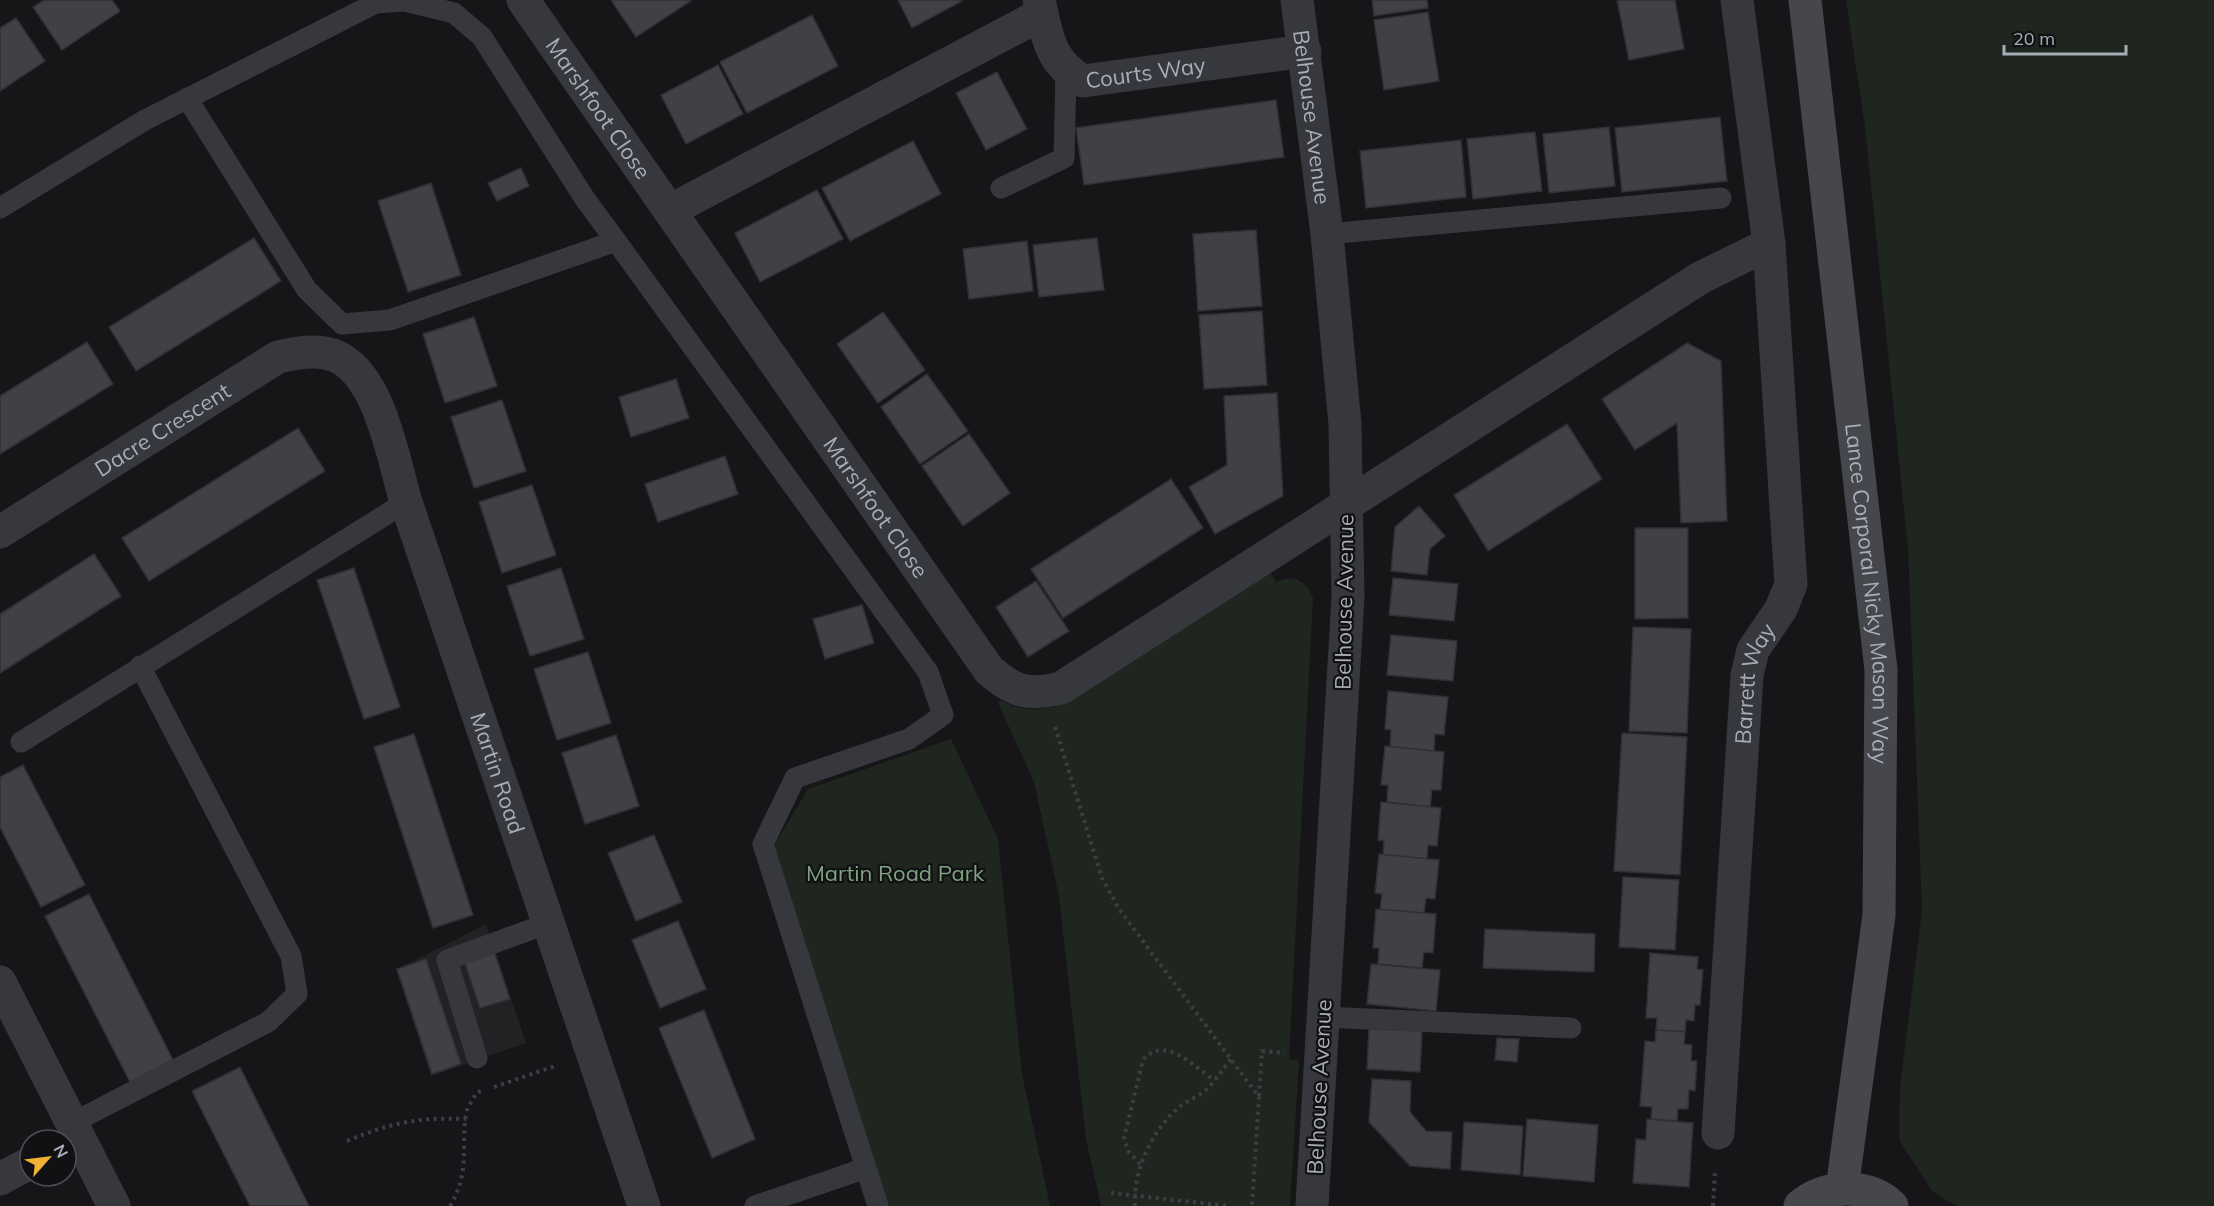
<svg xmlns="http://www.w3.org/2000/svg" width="2214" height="1206" font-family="Mulish,sans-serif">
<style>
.built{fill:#222225}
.green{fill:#1e261f}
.building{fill:#404145;stroke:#303034;stroke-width:1.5}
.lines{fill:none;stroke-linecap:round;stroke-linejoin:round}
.path{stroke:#3d3f44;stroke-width:4;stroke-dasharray:3 4.5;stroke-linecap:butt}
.service{stroke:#37383d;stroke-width:21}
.minor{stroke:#37383d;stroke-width:33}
.secondary{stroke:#45474d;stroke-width:33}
.labels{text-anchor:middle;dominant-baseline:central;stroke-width:4.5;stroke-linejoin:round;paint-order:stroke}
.street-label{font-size:22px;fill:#a8adb8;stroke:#111113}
.park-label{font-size:22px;fill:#7fa381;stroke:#111113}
</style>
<rect width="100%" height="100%" fill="#161618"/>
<polygon class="built" points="486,924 526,1043 431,1076 396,970"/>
<g class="green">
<polygon points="1846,0 2214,0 2214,1206 1956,1206 1932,1191 1899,1140 1900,1087 1922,911 1908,549 1865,127"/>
<path d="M1270 571 1276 582C1294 573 1305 581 1313 597L1289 1059 1299 1061 1290 1206H1101L1086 1139 1059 896 1034 782 998 703 1001 700C1022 712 1040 711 1062 704Z"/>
<polygon points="951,739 998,839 1022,1074 1050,1206 888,1206 774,846 808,789"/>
</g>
<g class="building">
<polygon points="44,0 112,0 120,11 62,50 33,7"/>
<polygon points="611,0 690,0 691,1 636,37"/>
<polygon points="898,0 962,0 962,1 912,28"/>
<polygon points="1372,0 1427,0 1428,8 1374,16"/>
<polygon points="1617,0 1675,0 1684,49 1629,60"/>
<polygon points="1428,12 1439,81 1384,90 1374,20"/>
<polygon points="812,15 838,66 747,113 720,62"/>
<polygon points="16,18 45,61 0,91 0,28"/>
<polygon points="718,65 743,114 686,144 661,95"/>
<polygon points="997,72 1027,129 986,150 956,93"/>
<polygon points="1276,100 1284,157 1084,185 1076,128"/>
<polygon points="1720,117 1727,181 1622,192 1615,128"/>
<polygon points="1609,127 1615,186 1549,193 1543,134"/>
<polygon points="1535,132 1542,191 1473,199 1467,139"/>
<polygon points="1461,140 1466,197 1366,208 1360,151"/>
<polygon points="913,141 941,194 850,241 822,188"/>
<polygon points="521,168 529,186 497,201 488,183"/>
<polygon points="431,183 461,275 408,292 378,201"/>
<polygon points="817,190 843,239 760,282 735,233"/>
<polygon points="1256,230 1262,306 1198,311 1193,234"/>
<polygon points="254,238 281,281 136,371 109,327"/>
<polygon points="1097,238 1104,290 1039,297 1033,245"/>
<polygon points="1027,241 1033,291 969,299 963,249"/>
<polygon points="1262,311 1267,385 1204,389 1199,315"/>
<polygon points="883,312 925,370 878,403 837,344"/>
<polygon points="474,317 497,386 445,403 423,334"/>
<polygon points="87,342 113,384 0,454 0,396"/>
<polygon points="1687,343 1721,361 1727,521 1681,523 1677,423 1635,450 1602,399"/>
<polygon points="927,374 968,431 920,464 881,407"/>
<polygon points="676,379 689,418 631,437 619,397"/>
<polygon points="1277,393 1283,496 1215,534 1189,487 1227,465 1224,396"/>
<polygon points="502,400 526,471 474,488 451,417"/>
<polygon points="1567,424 1602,479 1488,551 1454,495"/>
<polygon points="298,428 325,471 149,581 122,538"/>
<polygon points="969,434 1010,493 963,526 922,466"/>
<polygon points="725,456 738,494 658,522 645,484"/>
<polygon points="1171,479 1203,528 1063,618 1031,569"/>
<polygon points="532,485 556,555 502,573 479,502"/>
<polygon points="1419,506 1445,536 1430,549 1427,575 1391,571 1395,527"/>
<polygon points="1635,528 1688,528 1688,618 1635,619"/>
<polygon points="94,554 121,596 0,673 0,614"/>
<polygon points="354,568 400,707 364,719 317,580"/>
<polygon points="561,568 584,639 530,656 507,586"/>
<polygon points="1393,578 1458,584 1454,621 1389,615"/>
<polygon points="1036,581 1069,631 1028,657 996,607"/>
<polygon points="862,605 874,643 825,659 813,619"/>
<polygon points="1633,627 1691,629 1687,733 1629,731"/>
<polygon points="1391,635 1457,641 1453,681 1387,675"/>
<polygon points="588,652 611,723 557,740 534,669"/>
<polygon points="1388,691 1448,697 1444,735 1435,734 1434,751 1390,747 1391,730 1385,729"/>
<polygon points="1622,733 1687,737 1680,875 1614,871"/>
<polygon points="414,734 473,915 433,928 374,747"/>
<polygon points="616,735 639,806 585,824 562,753"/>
<polygon points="1385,746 1444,752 1441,790 1432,790 1430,807 1387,802 1388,785 1381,785"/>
<polygon points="23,765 85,885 41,907 0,827 0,777"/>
<polygon points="1381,802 1441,808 1437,846 1428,845 1427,859 1383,855 1384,841 1378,840"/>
<polygon points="654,835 682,902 636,921 608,853"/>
<polygon points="1379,854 1439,860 1435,899 1426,898 1424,913 1380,910 1382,894 1375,893"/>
<polygon points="1623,877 1679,880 1675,950 1619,947"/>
<polygon points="89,894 173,1060 130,1082 45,916"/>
<polygon points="1376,909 1436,914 1433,953 1424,952 1422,968 1378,964 1379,948 1373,948"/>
<polygon points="678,921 706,989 660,1008 632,940"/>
<polygon points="1485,929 1595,934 1594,972 1483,968"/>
<polygon points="494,951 510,999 480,1008 464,961"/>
<polygon points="1650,953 1698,957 1697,969 1703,970 1700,1005 1695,1005 1694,1021 1686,1020 1685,1032 1656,1030 1657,1018 1646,1018"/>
<polygon points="426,959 461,1064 432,1074 397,969"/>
<polygon points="1371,964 1440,970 1436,1011 1367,1004"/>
<polygon points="704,1010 755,1139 712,1158 659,1028"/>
<polygon points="1369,1029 1422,1031 1420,1072 1367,1069"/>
<polygon points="1656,1030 1685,1032 1684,1044 1692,1045 1691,1061 1697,1061 1695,1091 1689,1090 1688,1109 1678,1109 1677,1121 1651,1119 1652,1107 1640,1106 1645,1041 1655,1042"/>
<polygon points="1497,1038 1519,1039 1517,1062 1495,1060"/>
<polygon points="240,1067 309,1206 250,1206 192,1091"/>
<polygon points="1372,1079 1411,1081 1410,1112 1426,1131 1452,1132 1450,1169 1410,1166 1369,1122"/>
<polygon points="1527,1119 1598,1125 1594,1182 1523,1176"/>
<polygon points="1647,1119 1693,1123 1689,1187 1633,1183 1636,1139 1646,1140"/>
<polygon points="1464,1122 1523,1126 1520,1175 1461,1170"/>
</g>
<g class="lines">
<g class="path">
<polyline points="1055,727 1102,878 1119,909 1259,1097 1252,1206"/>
<polyline points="494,1087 558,1065"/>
<polyline points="1259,1096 1262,1051 1285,1053"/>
<path d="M347 1141C390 1123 419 1117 466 1119"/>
<path d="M1140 1164 1128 1151 1124 1138 1143 1060C1164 1034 1195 1067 1214 1080"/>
<polyline points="1111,1193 1229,1206"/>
<path d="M450 1206C470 1173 461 1149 466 1114 467 1107 473 1100 476 1093L481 1091"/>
<path d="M1135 1206C1133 1171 1151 1133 1176 1110 1185 1101 1199 1097 1207 1089 1216 1080 1223 1069 1231 1059"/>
<polyline points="1713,1206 1715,1170"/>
</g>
<g class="service">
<polyline points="1001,188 1064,158 1066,72"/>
<polyline points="0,208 145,120 376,3 405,1 454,13 482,37 585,199 616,241 390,320 342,324 307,290 187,98"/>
<polyline points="1327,234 1721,198"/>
<polyline points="616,241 928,672 943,715 909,739 795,778 763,844 878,1206"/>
<polyline points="21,742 406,502"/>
<polyline points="1323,1017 1571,1028"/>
<polyline points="477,1058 447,960 549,923"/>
<polyline points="72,1123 268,1022 297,994 291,956 140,666"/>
<polyline points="755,1206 866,1168"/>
</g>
<g class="minor">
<path id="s1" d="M523 0 989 670C1014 692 1028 696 1061 688L1700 278 1769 244 1737 0"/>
<path id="s2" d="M1039 0C1047 35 1049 62 1083 81L1305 51"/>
<path id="s3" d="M1297 0 1327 234 1345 424 1348 597 1312 1206"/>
<polyline points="671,210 1042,14"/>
<path id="s4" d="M0 532 278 357C296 353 315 349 333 355 380 372 393 459 406 502L644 1206"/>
<polyline points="0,982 114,1206"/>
<path id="s5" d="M1718 1133 1747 675 1753 650 1781 609 1791 584 1769 244"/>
<polyline points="0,1179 30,1163"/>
</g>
<g class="secondary">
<path id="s6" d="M1805 0 1881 670 1879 915 1842 1189"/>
<path d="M1800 1206C1825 1184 1868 1183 1892 1206"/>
</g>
</g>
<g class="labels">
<g class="street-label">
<text stroke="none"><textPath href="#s2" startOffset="159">Courts Way</textPath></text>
<text stroke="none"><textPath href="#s1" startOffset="132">Marshfoot Close</textPath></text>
<text stroke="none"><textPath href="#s3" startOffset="118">Belhouse Avenue</textPath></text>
<text stroke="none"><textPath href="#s4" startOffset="192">Dacre Crescent</textPath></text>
<text stroke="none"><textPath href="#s1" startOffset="618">Marshfoot Close</textPath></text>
<text stroke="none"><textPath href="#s6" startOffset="597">Lance Corporal Nicky Mason Way</textPath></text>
<text transform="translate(1344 602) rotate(-89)">Belhouse Avenue</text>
<text stroke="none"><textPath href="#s5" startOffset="452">Barrett Way</textPath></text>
<text stroke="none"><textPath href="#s4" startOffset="840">Martin Road</textPath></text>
<text transform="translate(1319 1087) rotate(-87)">Belhouse Avenue</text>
</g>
<g class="park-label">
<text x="895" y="873">Martin Road Park</text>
</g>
</g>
<g transform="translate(48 1158) rotate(62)"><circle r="28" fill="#111113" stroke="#4d4f55" stroke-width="1.5"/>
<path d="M0-4.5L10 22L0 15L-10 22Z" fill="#f2b134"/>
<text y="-9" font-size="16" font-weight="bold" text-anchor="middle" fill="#a8adb8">N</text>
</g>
<path d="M2004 45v9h122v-9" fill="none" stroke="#a8adb8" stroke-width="3"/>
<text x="2013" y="45" font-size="18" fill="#a8adb8" stroke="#111113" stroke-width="4.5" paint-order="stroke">20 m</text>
</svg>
